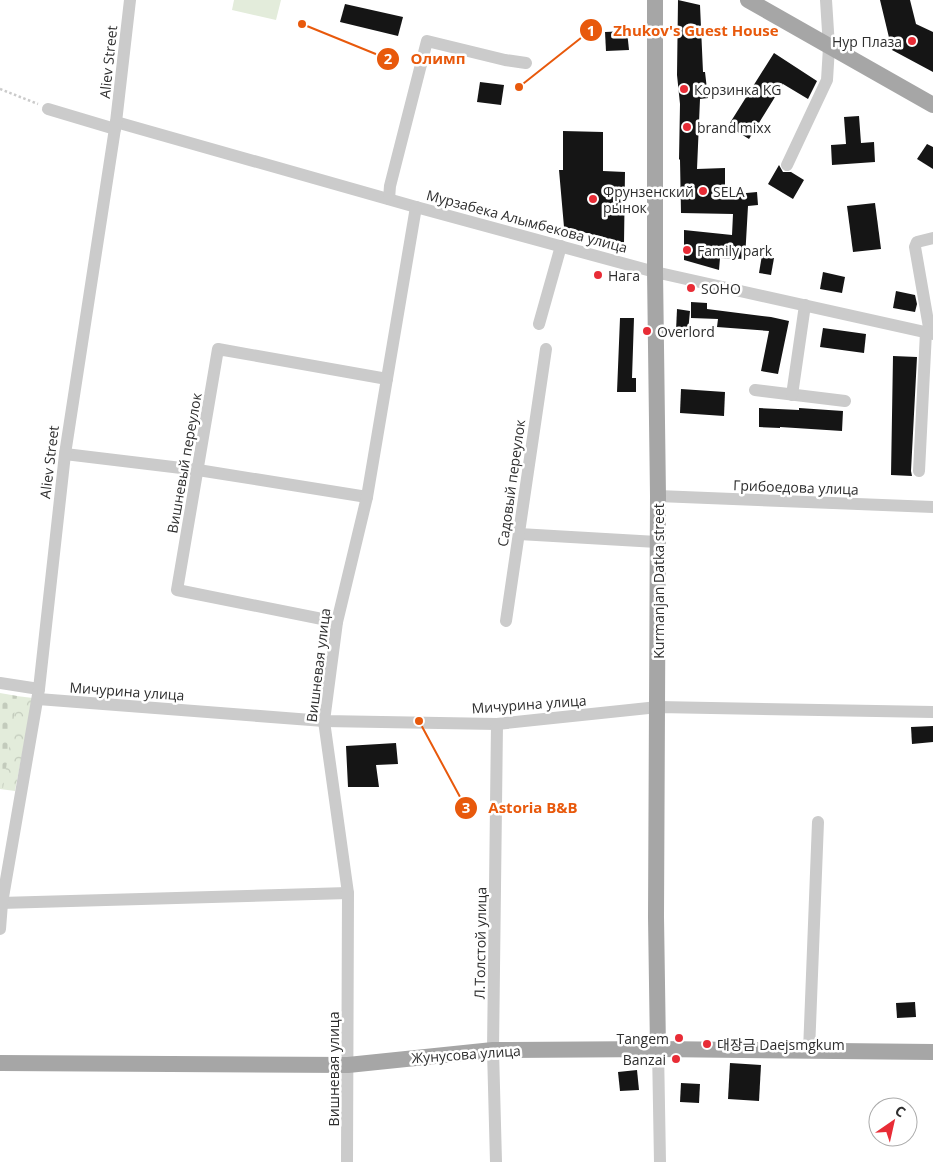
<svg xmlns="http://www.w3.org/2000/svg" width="933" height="1162" font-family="'Open Sans','Noto Sans KR',sans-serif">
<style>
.forest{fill:url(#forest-crowns)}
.cemetery{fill:url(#cemetery-stones)}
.pitch{fill:#e3ecdb}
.building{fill:#151515}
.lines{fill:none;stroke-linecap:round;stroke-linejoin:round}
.path{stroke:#cbcbcb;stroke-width:2.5;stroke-dasharray:2.5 2.5;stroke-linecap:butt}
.minor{stroke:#cbcbcb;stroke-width:12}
.major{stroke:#a6a6a6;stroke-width:16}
.poi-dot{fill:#e82c36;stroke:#fff;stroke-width:2}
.labels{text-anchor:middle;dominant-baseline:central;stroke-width:5;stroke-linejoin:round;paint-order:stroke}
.poi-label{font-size:14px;fill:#2e2e2e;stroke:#fff;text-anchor:start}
.street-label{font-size:14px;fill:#2e2e2e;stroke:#fff}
.leader{fill:none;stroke:#e8590c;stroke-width:2}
.callout-dot{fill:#e8590c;stroke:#fff;stroke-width:2}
.mark-label{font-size:15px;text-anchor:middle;font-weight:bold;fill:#fff}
.callout-label{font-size:15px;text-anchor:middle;font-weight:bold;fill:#e8590c;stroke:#fff;stroke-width:5;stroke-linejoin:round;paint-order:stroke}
</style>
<defs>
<pattern id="forest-crowns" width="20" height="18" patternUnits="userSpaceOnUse" patternTransform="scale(1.25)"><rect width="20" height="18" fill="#e3ecdb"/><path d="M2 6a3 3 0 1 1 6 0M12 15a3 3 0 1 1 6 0" fill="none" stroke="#c3cbbc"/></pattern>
<pattern id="cemetery-stones" width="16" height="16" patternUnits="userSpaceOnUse" patternTransform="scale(1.25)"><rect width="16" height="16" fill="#e3ecdb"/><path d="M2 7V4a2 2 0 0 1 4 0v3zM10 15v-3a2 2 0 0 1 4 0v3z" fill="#c3cbbc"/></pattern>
</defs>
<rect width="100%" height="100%" fill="#fff"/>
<polygon class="forest" points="0,694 33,698 15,791 0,789"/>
<polygon class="cemetery" points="0,693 17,696 3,788 0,788"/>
<polygon class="pitch" points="234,0 281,0 276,20 232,10"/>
<g class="building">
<polygon points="678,0 700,5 703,72 705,72 708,98 700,99 697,169 725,168 725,195 757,192 758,205 748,206 745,259 720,258 719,270 684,260 684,230 732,235 733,214 681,213 680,160 679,159 680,104 677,75"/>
<polygon points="880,0 910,0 916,24 933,32 933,72 892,50"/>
<polygon points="345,4 403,17 398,36 340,22"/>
<polygon points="627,31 629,50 606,51 605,32"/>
<polygon points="774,53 817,81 808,99 783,84 749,139 728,126"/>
<polygon points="480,82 504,85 501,105 477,102"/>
<polygon points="859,116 861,143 874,142 875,162 832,165 831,145 846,144 844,117"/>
<polygon points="563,131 603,132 603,171 625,172 624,243 564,227 559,170 563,170"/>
<polygon points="927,144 933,147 933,169 917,159"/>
<polygon points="779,165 783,172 791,172 804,180 793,199 768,184"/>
<polygon points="875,203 881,249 853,252 847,206"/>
<polygon points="762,255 774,258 771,275 759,273"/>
<polygon points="823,272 845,277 842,293 820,289"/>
<polygon points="896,291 915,295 917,304 915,312 893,308"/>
<polygon points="691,302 707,303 707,309 771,317 789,321 778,374 761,371 769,331 717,327 718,319 691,318"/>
<polygon points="677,309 690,311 688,332 676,331"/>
<polygon points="620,318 634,318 632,378 636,378 636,392 617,392"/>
<polygon points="823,328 866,334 864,353 820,347"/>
<polygon points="893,356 917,357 911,471 912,476 891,475"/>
<polygon points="681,389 725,392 724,416 680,413"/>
<polygon points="759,408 799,410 799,408 843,411 842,431 780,427 780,428 759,427"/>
<polygon points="933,726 933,742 912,744 911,727"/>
<polygon points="396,743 398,764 376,765 379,787 348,787 346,746"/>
<polygon points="915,1002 916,1017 897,1018 896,1003"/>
<polygon points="730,1063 761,1065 759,1101 728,1099"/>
<polygon points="637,1070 639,1090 620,1091 618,1072"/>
<polygon points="681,1083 700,1084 699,1103 680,1102"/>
</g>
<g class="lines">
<polyline class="path" points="0,89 38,104"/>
<g class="minor">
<polyline points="48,109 115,129"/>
<polyline points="116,122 416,207 655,272 933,334"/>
<polyline points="787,165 827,80 829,47 826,0"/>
<polyline points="389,199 390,186 427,41 505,60 526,63"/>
<polyline points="539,324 561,246"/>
<polyline points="930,333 915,247 917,242 933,238"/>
<polyline points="755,390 845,401"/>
<polyline points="792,395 805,305"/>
<polyline points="65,454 198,470 367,497"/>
<polyline points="919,471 926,332"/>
<polyline points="658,496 933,507"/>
<polyline points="519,534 657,542"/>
<polyline points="506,621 546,349"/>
<polyline points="337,622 177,590 218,349 387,379"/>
<polyline points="0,683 39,689"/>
<polyline points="38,699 324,721 497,724 658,707 933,712"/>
<polyline points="0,903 348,893"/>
<polyline points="0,929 2,903 39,689 65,454 116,122 130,0"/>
<polyline points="658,1049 660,1162"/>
<polyline points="809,1051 818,822"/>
<polyline points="347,1162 348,893 324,721 337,622 367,497 416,207"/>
<polyline points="496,1162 493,1050 497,724"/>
</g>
<g class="major">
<polyline points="655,0 655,272 658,496 656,917 658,1049"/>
<polyline points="748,0 933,105"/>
<polyline points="0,1063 348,1065 493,1050 658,1049 933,1052"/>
</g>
</g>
<g class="poi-dot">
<circle cx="912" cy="41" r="5"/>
<circle cx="684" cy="89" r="5"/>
<circle cx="687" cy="127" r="5"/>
<circle cx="703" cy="191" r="5"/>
<circle cx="593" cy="199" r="5"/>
<circle cx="687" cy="250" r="5"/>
<circle cx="598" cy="275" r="5"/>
<circle cx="691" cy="288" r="5"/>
<circle cx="647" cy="331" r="5"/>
<circle cx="679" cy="1038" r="5"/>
<circle cx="707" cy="1044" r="5"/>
<circle cx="676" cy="1059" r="5"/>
</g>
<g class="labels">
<g class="poi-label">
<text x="902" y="41" text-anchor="end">Нур Плаза</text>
<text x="694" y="89">Корзинка KG</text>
<text x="697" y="127">brand mixx</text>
<text x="603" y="191">Фрунзенский<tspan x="603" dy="16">рынок</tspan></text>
<text x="713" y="191">SELA</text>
<text x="697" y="250">Family park</text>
<text x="608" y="275">Нага</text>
<text x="701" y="288">SOHO</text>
<text x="657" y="331">Overlord</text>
<text x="669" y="1038" text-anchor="end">Tangem</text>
<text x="717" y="1044">대장금 Daejsmgkum</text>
<text x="666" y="1059" text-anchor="end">Banzai</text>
</g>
<g class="street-label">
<text transform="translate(108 62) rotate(-84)">Aliev Street</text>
<text transform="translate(527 221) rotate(15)">Мурзабека Алымбекова улица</text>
<text transform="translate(49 462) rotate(-83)">Aliev Street</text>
<text transform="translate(184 463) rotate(-80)">Вишневый переулок</text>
<text transform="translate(511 483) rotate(-82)">Садовый переулок</text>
<text transform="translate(796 487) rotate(2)">Грибоедова улица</text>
<text transform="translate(658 581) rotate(-90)">Kurmanjan Datka street</text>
<text transform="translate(318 665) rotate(-83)">Вишневая улица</text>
<text transform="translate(127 691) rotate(4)">Мичурина улица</text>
<text transform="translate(529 704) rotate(-4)">Мичурина улица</text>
<text transform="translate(480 943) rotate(-89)">Л.Толстой улица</text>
<text transform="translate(466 1054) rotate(-4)">Жунусова улица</text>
<text transform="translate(333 1069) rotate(-90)">Вишневая улица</text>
</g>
</g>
<path class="leader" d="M519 87L591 30M302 24L388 59M419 721L466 808"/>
<g class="callout-dot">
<circle cx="519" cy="87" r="5"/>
<circle cx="302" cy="24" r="5"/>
<circle cx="419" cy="721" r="5"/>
<circle cx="591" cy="30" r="12"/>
<circle cx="388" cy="59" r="12"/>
<circle cx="466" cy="808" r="12"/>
</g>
<g class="mark-label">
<text x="591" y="36">1</text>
<text x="388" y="64">2</text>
<text x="466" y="813">3</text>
</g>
<g class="callout-label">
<text x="696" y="36">Zhukov's Guest House</text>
<text x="438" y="64">Олимп</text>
<text x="533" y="813">Astoria B&amp;B</text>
</g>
<g transform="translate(893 1122) rotate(34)"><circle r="24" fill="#ffffff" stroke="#ababab"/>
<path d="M0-4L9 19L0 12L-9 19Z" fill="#e82c36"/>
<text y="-8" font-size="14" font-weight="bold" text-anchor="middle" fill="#2e2e2e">С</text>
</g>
</svg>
